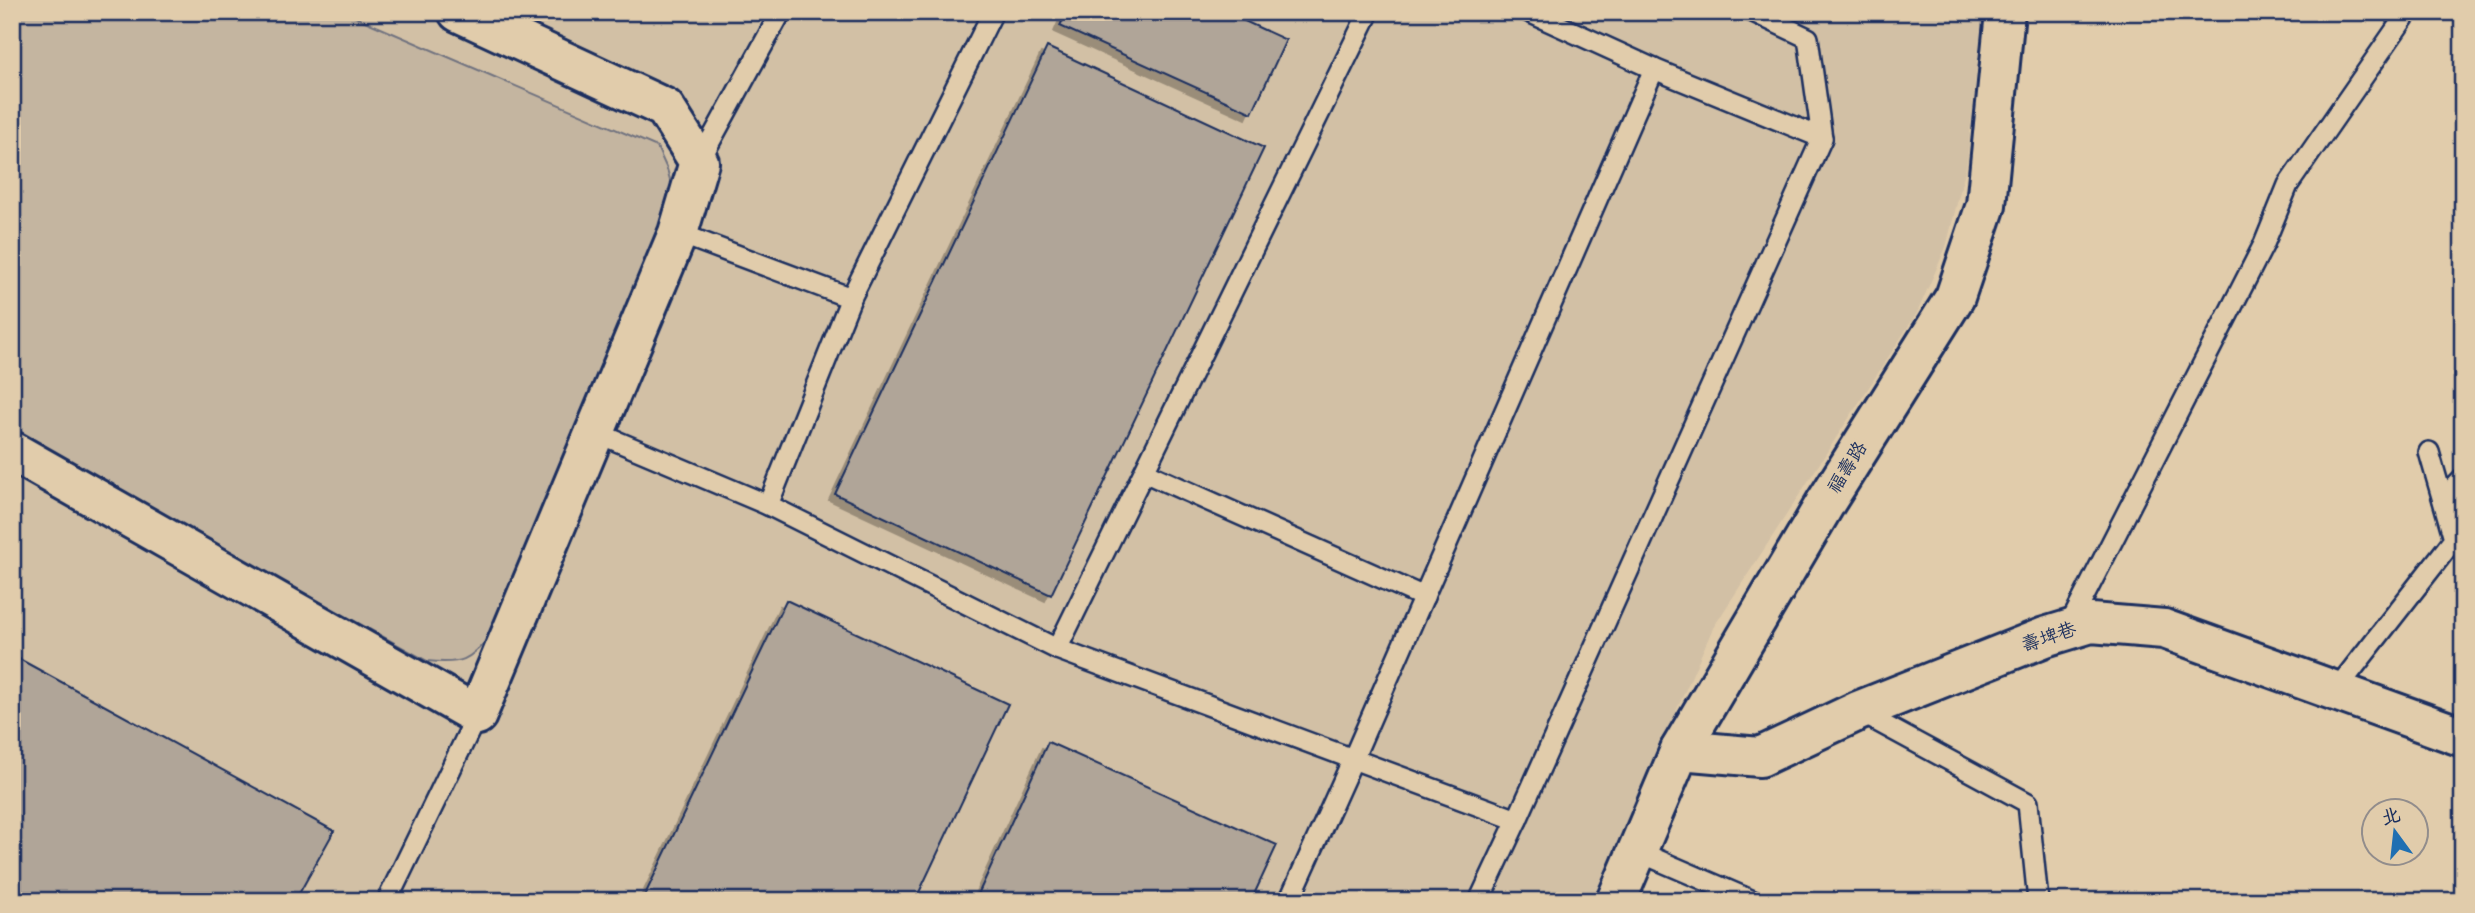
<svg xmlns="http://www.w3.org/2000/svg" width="2475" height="913" font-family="Kalam,'LXGW WenKai TC',sans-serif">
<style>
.built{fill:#d2c0a5}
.green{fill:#c4b5a0;stroke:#70727f;stroke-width:2}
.building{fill:#b0a598;stroke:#1b2f5e;stroke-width:2;filter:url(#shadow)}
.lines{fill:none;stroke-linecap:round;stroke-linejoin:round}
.service-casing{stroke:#1b2f5e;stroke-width:24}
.minor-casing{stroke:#1b2f5e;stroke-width:44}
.tertiary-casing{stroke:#1b2f5e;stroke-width:44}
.service{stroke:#e1ccab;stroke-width:19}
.minor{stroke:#e1ccab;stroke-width:38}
.tertiary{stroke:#e1ccab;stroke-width:38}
.labels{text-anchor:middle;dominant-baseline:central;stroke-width:6;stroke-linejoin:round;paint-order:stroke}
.street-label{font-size:19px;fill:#1b2f5e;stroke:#e1ccab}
</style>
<defs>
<filter id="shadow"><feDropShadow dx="-6" dy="6" stdDeviation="0" flood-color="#0004"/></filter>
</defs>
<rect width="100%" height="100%" fill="#e1ccab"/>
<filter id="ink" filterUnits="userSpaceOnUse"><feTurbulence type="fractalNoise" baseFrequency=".0143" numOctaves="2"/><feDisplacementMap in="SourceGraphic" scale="14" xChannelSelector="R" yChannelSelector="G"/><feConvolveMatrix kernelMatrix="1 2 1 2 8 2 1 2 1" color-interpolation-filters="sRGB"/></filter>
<g filter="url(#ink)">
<polygon class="built" points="12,12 1983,12 1967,163 1946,247 1917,313 1713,628 1592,901 12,901"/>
<path class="green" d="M12 12H344L657 147 667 169 674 194 494 633C468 660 465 665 427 661L12 432Z"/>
<g class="building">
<polygon points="1066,12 1225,12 1286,40 1252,113 1060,26"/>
<polygon points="1047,47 1264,148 1051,595 835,494"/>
<polygon points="786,600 1008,704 915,901 642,901"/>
<polygon points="12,655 334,831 295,901 12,901"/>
<polygon points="1048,742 1277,845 1251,901 975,901"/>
</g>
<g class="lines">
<g class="service-casing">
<g id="service">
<polyline points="1529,12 1654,69 1822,138"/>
<polyline points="699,162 781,12"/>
<polyline points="678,233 851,298"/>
<polyline points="595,432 768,505 1057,649 1517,820"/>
<polyline points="1144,472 1424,597"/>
<polyline points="2443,499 2463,479"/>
<polyline points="768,505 851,298 993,12"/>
<polyline points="2067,630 2264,244 2288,185 2408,12"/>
<polyline points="1057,649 1369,12"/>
<polyline points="2336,690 2454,539 2429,452"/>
<polyline points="1858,711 2028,803 2038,901"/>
<polyline points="1637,851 1753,901"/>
<polyline points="387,901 477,715"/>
<polyline points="1289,901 1353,759 1654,69"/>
<polyline points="1479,901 1517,820 1822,138 1808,38 1753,12"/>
</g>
</g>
<g class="minor-casing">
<g id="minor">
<polyline points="12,451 477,715 678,233 699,162 665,108 458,12"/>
<polyline points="1680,750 1760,757 1858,711 2045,637 2091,623 2164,629 2463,737"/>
</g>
</g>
<g class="tertiary-casing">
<polyline id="tertiary" points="1616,901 1680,750 1826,502 1955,297 1986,205 2005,12"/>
</g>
<use href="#service" class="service"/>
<use href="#minor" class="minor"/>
<use href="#tertiary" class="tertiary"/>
</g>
</g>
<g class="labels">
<g class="street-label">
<text transform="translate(1848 468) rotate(-58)">福壽路</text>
<text transform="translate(2049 638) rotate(-19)">壽埤巷</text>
</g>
</g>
<rect width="2475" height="913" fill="none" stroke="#e1ccab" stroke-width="42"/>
<rect x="21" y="21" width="2433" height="871" fill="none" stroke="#1b2f5e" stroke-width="2.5" filter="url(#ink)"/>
<g transform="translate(2395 832) rotate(345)"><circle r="33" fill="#e1ccab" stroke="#928d8c" stroke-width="2"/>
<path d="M0-5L12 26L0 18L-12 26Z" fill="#1f6fb2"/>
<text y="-10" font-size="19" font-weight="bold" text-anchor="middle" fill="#1b2f5e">北</text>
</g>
</svg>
